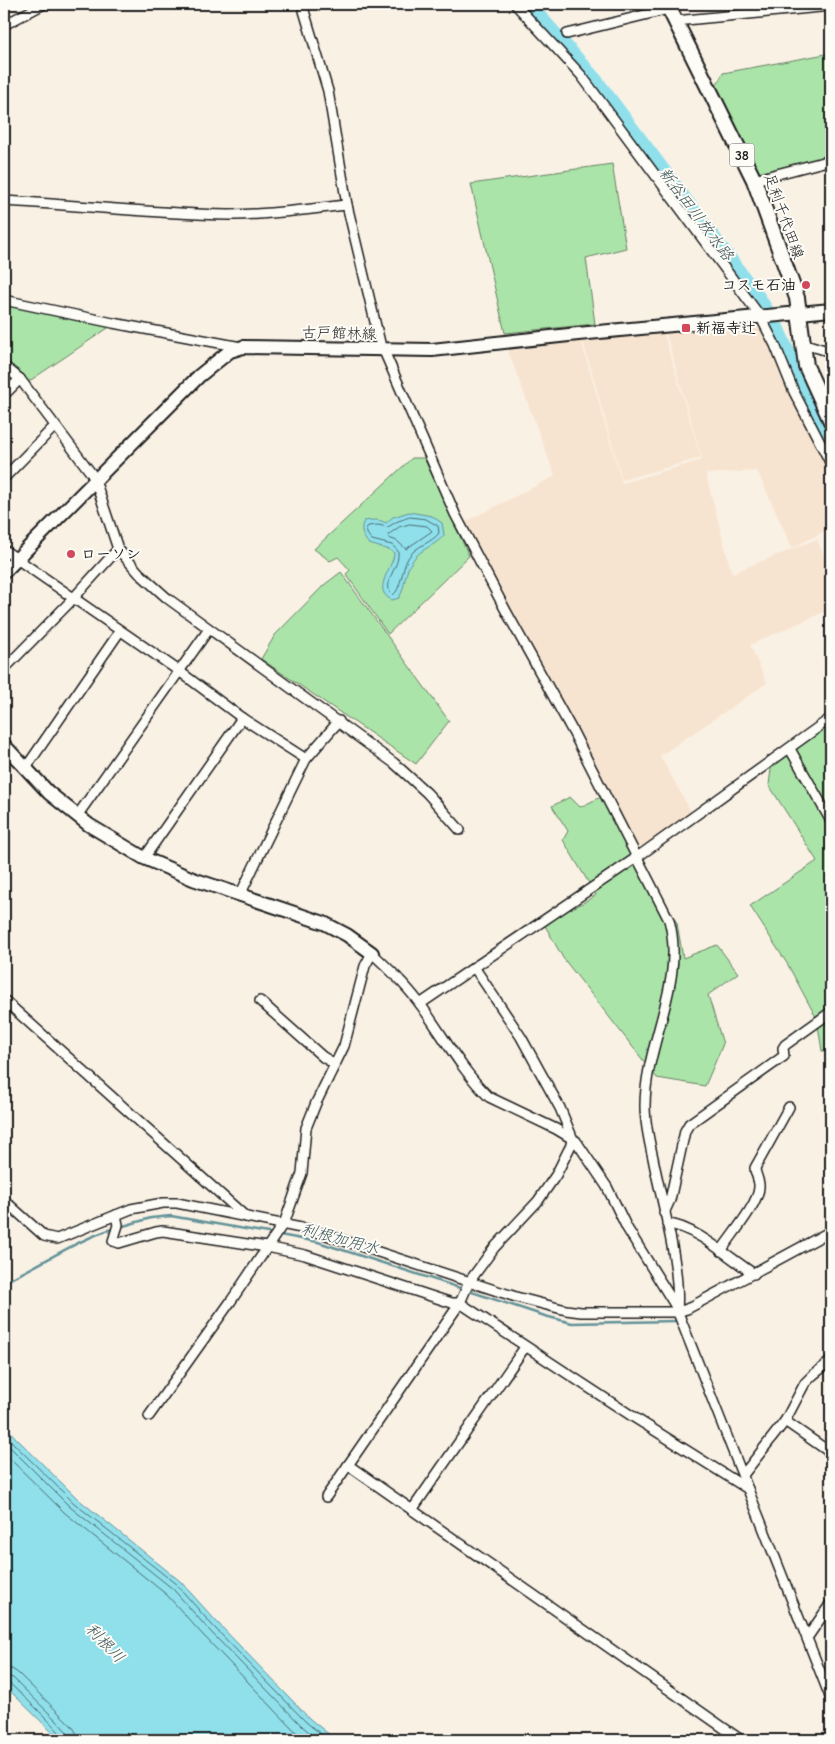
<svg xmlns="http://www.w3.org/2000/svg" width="835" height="1744" font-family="'Comic Neue','Klee One',sans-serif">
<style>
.built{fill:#f7e4d0}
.green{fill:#abe4a9;stroke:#648062}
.water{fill:#90e0eb;stroke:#629298}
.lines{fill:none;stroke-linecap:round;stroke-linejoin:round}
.shore{stroke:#4a6a6f;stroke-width:1}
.stream{stroke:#629298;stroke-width:2.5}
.river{stroke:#90e0eb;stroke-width:14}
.street-casing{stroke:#1c1c1c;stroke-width:12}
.secondary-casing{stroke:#1c1c1c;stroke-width:16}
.primary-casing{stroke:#1c1c1c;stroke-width:18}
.street{stroke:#fdfcf7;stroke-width:9}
.secondary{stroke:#fdfcf7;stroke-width:12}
.primary{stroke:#fdfcf7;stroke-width:14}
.poi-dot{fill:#d1495b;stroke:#fdfcf7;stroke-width:2}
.labels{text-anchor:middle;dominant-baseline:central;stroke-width:4;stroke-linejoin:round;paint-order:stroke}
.shield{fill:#fdfcf7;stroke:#605f5e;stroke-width:1}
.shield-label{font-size:14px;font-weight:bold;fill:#1c1c1c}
.street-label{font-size:15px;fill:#1c1c1c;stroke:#fdfcf7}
.poi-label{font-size:15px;font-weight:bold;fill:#1c1c1c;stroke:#fdfcf7;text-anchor:start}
.water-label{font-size:16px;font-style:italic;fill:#3f575a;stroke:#fdfcf7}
</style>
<rect width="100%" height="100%" fill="#faf1e5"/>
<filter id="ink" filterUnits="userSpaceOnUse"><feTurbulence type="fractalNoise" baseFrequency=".02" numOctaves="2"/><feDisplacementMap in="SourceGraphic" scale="10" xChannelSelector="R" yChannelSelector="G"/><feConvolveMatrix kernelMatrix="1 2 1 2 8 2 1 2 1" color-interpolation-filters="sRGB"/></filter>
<g filter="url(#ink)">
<g class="built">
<polygon points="760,322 831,469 831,528 792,548 757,471 706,474 705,471 732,573 817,539 831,572 831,609 750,645 767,683 660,756 692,813 645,847 633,845 465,522 555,476 508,351 581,340 622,483 702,460 665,330"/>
<polygon points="664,334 701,458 622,480 583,341"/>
</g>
<g class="green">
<polygon points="831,53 831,161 763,177 759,172 716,86 723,73"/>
<polygon points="612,164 626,248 586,258 595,324 505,333 471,184"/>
<polygon points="4,302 111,326 28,382 4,362"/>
<polygon points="412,458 424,458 469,556 388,634 346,574 350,570 338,557 330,561 314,549"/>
<polygon points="341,572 449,721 416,764 261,659 275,635 324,585"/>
<polygon points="831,713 831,1052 822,1051 817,1019 788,965 750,906 817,861 769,785 773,753"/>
<polygon points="603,796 630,848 677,923 683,958 717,945 738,973 708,995 723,1044 705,1086 657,1078 563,958 543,922 581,904 596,895 563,840 568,831 552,806 570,797 580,807"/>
</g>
<g class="water">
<path d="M409 512 432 516 442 523 444 535C436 546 421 548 413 560 404 571 406 586 399 598L392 600C370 590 394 567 394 553L390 550 369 544C363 537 359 530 364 521 373 520 379 519 386 523L393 517Z"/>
<polygon points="4,1424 16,1438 78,1499 180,1581 216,1621 310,1719 336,1740 60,1740 4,1685"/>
</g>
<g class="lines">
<g class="shore">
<path d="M410 517 426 519 438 526 439 533C432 543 416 545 408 558 402 568 401 590 393 595L389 591C386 575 400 567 398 551L392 545 372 540C368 536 364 530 368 526L378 525 388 527 396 522Z"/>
<polygon points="410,524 427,526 432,531 406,549 397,541 389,538 388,535 399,527"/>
<polyline points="4,1431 12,1442 74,1503 177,1585 212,1625 306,1722 328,1740"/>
<polyline points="4,1441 70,1507 173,1589 208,1629 302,1726 318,1740"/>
<polyline points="4,1453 65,1513 167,1595 202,1634 296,1732 306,1740"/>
<polyline points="4,1668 12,1669 18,1673 72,1726 76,1732 77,1740"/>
<polyline points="4,1675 13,1678 56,1720 67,1732 70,1740"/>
<path d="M4 1682 9 1683C19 1692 62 1731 64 1740"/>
</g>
<g class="stream">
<polyline points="120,1227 151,1218 171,1216 274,1234"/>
<polyline points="280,1235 318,1242 463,1289"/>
<path d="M4 1282C41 1265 76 1240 115 1228"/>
<polyline points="469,1291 545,1316 572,1323 676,1321"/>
</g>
<polyline class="river" points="529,4 595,79 759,298 777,327 806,394 831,444"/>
<g class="street-casing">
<g id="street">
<polyline points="302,4 328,91 347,205 382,351"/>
<polyline points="515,4 581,75 760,316 775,345 794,392 831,464"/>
<polyline points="675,21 831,6"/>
<polyline points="4,25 44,4"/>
<polyline points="567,34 669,9"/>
<polyline points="754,180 831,160"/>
<path d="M4 201C79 205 154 214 229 215 269 215 308 209 347 205"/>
<polyline points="4,300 113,323 241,347"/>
<polyline points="802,343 831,352"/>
<path d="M384 351 455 514 506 611 573 732 669 920C686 982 645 1043 645 1106 645 1123 649 1141 653 1158 662 1205 681 1265 677 1311"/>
<polyline points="4,366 20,379 91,473 95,480 118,549 139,573 167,598 394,763 427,793 460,830"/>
<polyline points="4,395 20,379"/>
<polyline points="4,478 52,429 56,427"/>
<polyline points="4,550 179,671 242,718 306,759"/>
<polyline points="4,669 69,603 118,549"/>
<polyline points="790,749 831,821"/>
<polyline points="25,769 120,631"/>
<polyline points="77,816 209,629"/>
<polyline points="144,858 242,718"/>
<polyline points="240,895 306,759 339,721"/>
<polyline points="4,1000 246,1217"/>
<polyline points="260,1001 323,1057 335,1064"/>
<polyline points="420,1004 636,858 831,718"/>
<polyline points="4,1200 44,1236 57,1239 131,1209 163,1203 177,1203 311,1230 516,1297 566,1310 581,1312 677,1312 687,1309 831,1231"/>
<polyline points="664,1213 670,1200 685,1131 689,1124 784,1056 783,1048 785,1045 831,1012"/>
<polyline points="116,1215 118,1225 113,1241 119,1243 156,1232 163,1231 267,1247 305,1255 452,1303 460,1303 635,1418 748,1489"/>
<path d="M667 1224C693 1225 731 1259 754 1274"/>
<path d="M721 1251C731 1236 759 1203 759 1187 760 1180 755 1175 755 1168L789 1107"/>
<path d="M149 1416 231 1301 285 1221 302 1173 306 1128 316 1103 344 1046 365 966 372 953C389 969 406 985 420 1004 443 1035 461 1070 489 1097L556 1129 576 1141 607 1187 627 1228 675 1305 831 1699"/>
<polyline points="785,1421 831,1453"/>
<polyline points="348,1465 741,1740"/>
<polyline points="743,1475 785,1421 805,1383 813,1375 831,1361"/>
<polyline points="326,1497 460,1303 469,1282 494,1248 538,1201 556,1175 571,1145 572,1137 560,1108 521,1037 474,967"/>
<polyline points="412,1510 525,1347"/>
<polyline points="807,1638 831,1603"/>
</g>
</g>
<g class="secondary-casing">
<g id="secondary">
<polyline points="4,572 199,376 230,351 243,347 432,350 578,334 831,310"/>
<polyline points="4,745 49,793 89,825 144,858 193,879 324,923 347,935 372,953"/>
</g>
</g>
<g class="primary-casing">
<polyline id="primary" points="667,4 754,180 797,298 806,366 831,421"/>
</g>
<use href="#street" class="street"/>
<use href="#secondary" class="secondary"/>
<use href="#primary" class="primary"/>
</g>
</g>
<g class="poi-dot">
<circle cx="806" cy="285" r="5"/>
<rect x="681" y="323" width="10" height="10" rx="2.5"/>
<circle cx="71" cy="554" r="5"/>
</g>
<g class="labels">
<rect class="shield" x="729.5" y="143.5" width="25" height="23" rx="4"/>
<g class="shield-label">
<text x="742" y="155">38</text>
</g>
<g class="street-label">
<text transform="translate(784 216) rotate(70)">足利千代田線</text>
<text transform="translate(339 333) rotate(1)">古戸館林線</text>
</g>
<g class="poi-label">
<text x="796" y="285" text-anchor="end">コスモ石油</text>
<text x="696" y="328">新福寺辻</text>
<text x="81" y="554">ローソン</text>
</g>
<g class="water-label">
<text transform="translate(696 214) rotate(53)">新谷田川放水路</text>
<text transform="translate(340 1239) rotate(15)">利根加用水</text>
<text transform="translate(105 1643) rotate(46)">利根川</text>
</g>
</g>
<rect width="835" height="1744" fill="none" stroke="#fdfcf7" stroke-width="20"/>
<rect x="10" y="10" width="815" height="1724" fill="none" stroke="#1c1c1c" stroke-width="2" filter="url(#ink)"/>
</svg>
